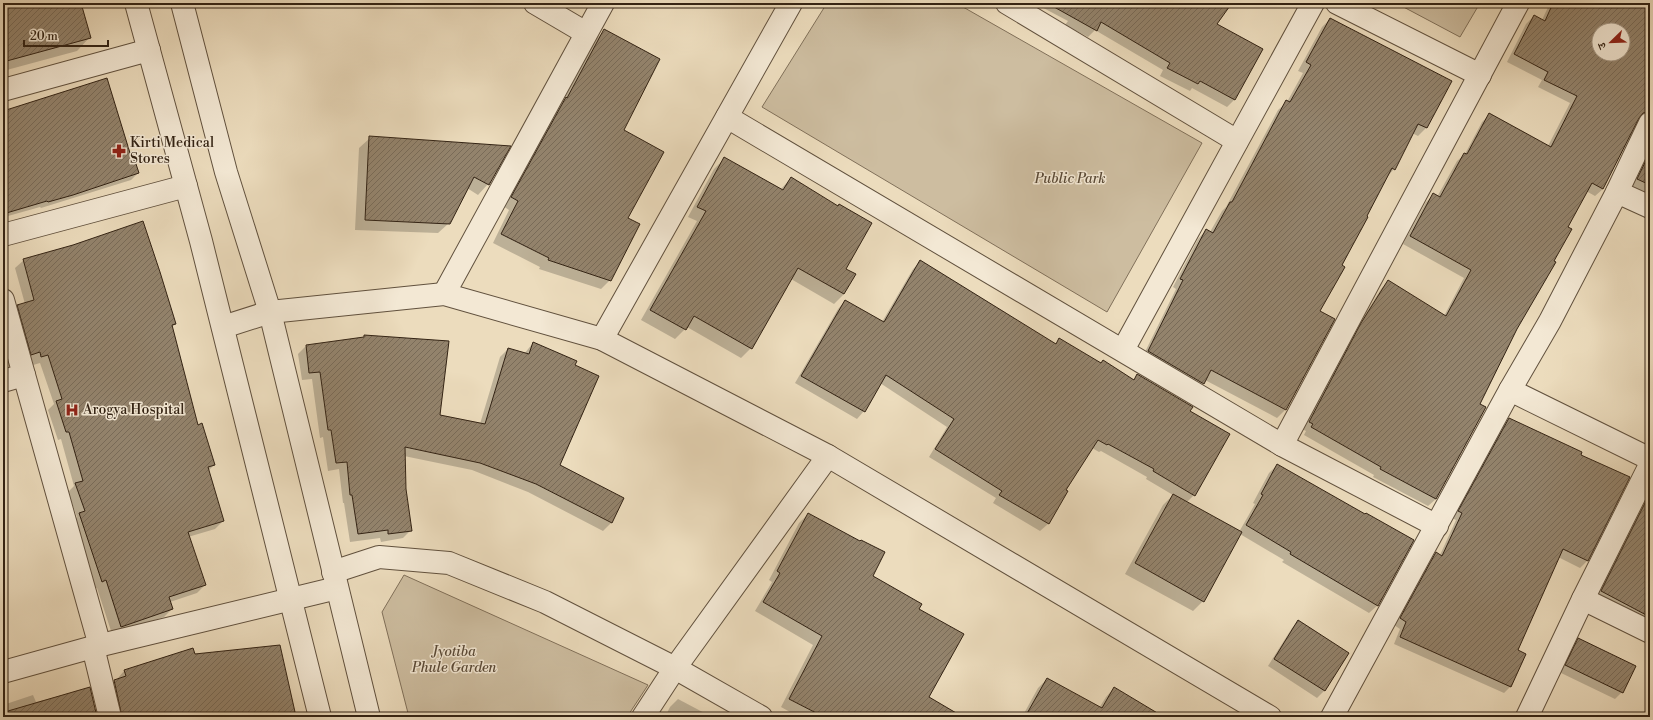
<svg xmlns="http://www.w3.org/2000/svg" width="1653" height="720" font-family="'Libre Bodoni','Noto Serif Devanagari',serif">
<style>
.green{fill:#cdbda0;stroke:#80705a}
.shadow{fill:#0003;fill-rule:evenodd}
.building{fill:url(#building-hatch);stroke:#332314;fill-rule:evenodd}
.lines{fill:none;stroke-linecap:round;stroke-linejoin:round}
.minor-casing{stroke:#61513e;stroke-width:24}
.tertiary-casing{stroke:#61513e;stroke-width:24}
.minor{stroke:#f3e8d4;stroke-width:22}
.tertiary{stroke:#f3e8d4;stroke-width:22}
.labels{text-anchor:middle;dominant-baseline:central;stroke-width:3;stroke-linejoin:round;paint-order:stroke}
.poi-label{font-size:14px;fill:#332314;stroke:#f3e8d4;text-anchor:start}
.park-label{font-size:14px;font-style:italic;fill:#5a4a37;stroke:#f3e8d4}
</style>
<defs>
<pattern id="building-hatch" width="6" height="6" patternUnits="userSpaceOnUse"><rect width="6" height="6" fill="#93836c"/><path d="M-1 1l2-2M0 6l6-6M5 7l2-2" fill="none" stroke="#796b58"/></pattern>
</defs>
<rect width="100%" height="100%" fill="#ecdcbd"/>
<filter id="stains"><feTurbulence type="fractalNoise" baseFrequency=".005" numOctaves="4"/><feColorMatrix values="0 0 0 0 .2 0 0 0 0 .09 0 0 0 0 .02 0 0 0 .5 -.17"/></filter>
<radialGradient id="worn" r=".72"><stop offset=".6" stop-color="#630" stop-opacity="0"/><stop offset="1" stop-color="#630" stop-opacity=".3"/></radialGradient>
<g class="green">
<polygon points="827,3 956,3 1202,143 1107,312 762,107"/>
<polygon points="1396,3 1480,3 1460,37"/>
<polygon points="404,575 648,685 627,717 409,717 382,612"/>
</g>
<g class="shadow">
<polygon points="3,3 80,3 89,38 77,51 3,71"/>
<polygon points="1034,3 1231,3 1216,24 1261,50 1234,100 1227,107 1192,88 1190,91 1160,76 1163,70 1095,30 1088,37 1065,25 1068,21"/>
<path d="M1550 3H1650V72L1637 118 1603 189 1595 196 1586 191 1566 227 1553 262 1516 328 1479 405 1436 499 1428 506 1373 477 1374 475 1304 435 1306 431 1302 429 1354 332 1381 289 1388 281 1444 316 1464 278 1403 244 1426 202 1433 195 1437 197 1457 161 1465 154 1482 122 1489 115 1548 146 1570 103 1538 87 1542 80 1507 62 1526 24 1534 16 1542 20ZM1599 30H1623V54H1599Z"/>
<polygon points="1330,19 1450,82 1426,128 1418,136 1412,133 1394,169 1386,178 1319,312 1286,409 1277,418 1205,380 1195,392 1141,360 1176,289 1173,287 1198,239 1206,230 1210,232 1222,211 1226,207 1278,110 1287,102 1303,73 1298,71 1322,27"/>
<polygon points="604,31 623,130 627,218 610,280 601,289 539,269 540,267 493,243 509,210 503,206 557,107 562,103 595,40"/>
<polygon points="3,112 129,154 138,173 131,180 41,208 40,207 8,216 3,198"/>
<polygon points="370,138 509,147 488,184 478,195 467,188 449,223 438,233 355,230 359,148"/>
<polygon points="1650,146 1650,195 1631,186"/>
<polygon points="724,159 781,189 791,178 837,207 845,269 844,294 834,304 791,279 751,348 741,358 687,327 675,339 641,320 697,221 688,217 714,169"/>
<polygon points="24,260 175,324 172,327 197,426 214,465 208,471 223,521 215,529 188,537 205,585 197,593 170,602 172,609 164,617 112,634 97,588 93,589 72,522 77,517 68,492 74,486 61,439 58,440 48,410 54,404 40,363 33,365 32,360 23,362 10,314 18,306 25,304 15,268"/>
<polygon points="920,262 1055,344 1059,340 1101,364 1133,380 1137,375 1189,411 1229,435 1194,495 1187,502 1239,532 1255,504 1253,503 1269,473 1277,465 1378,605 1369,613 1282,562 1284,560 1240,534 1203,601 1193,611 1125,574 1163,505 1173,495 1146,479 1147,477 1101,451 1099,452 1092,448 1065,490 1067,491 1048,524 1040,531 993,503 996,498 929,457 947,427 880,383 864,411 857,419 795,383 838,309 845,301 882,322 913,269"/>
<polygon points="365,336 439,416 480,424 500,357 508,349 524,354 533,343 559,466 622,499 611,523 603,531 528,492 472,470 404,456 405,489 411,530 403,538 381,542 380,538 350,542 344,503 343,503 339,469 328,471 323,437 320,438 312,379 302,380 298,354 306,346 362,338"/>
<polygon points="3,350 6,361 3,364"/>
<polygon points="1509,419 1628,480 1587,561 1580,568 1558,557 1516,650 1510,687 1504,693 1394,644 1400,629 1394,625 1429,560 1436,553 1440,555 1456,520 1452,518 1502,426"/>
<polygon points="1650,493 1650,629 1595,598 1645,498"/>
<polygon points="808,514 872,576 917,609 928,698 961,717 799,717 781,707 813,645 755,611 772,582 769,580 799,523"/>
<polygon points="1299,621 1348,653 1324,691 1317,698 1268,666 1292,628"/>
<polygon points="1578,640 1622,692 1615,699 1559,672 1571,647"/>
<polygon points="194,656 294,712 289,717 115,717 108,687 114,681 118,679 118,678 124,671"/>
<polygon points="1047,679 1099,708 1106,697 1114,688 1163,717 1022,717 1038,688"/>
<polygon points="89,688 96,717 3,717 3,705 33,695 36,702"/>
<polygon points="678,699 712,717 665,717 670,707"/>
<polygon points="1554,713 1562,717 1550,717"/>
</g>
<g class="building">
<polygon points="3,3 81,3 91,38 3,62"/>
<polygon points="1047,3 1232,3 1217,24 1263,49 1235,100 1200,81 1198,84 1167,68 1170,63 1101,22 1097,31"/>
<path d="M1553 3H1641L1650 8V111L1643 113 1639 118 1603 189 1592 183 1568 227 1572 229 1554 261 1556 262 1517 329 1480 404 1486 407 1436 499 1380 469 1381 467 1311 427 1313 424 1309 422 1361 323 1388 280 1446 316 1471 270 1410 236 1433 193 1440 197 1464 153 1467 154 1489 113 1551 147 1577 96 1544 80 1548 72 1514 54 1534 15 1545 21ZM1599 30H1623V54H1599Z"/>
<polygon points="1330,18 1452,81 1427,128 1418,124 1395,170 1392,168 1367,216 1368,217 1342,265 1345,267 1320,311 1335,319 1286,410 1211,370 1204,384 1148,351 1183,280 1180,279 1206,229 1213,233 1230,202 1232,202 1286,100 1290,102 1311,65 1306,62"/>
<polygon points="604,29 660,59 624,130 664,152 628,218 640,224 611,281 548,260 549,258 501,234 518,201 511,197 566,97 567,98"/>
<polygon points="107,78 130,153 132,152 139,173 73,195 48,202 47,201 3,214 3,111"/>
<polygon points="369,136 511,146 489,185 474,177 450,224 365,220"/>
<polygon points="1650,152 1650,185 1637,179"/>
<polygon points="724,157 783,190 791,177 838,206 839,204 872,223 846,269 856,274 844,294 798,268 752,349 694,316 686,330 650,310 706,211 697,207"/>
<polygon points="143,221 160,272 176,324 172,325 198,425 202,423 215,465 208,467 224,521 188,532 206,585 169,597 173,609 121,627 106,580 102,582 79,513 85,511 75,483 83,481 69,432 66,432 56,401 62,399 48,355 41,357 40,352 31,355 17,305 34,300 23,259 73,245"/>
<polygon points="920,260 1056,344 1059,338 1101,363 1103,360 1134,380 1137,374 1193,407 1190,411 1230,434 1195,496 1153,471 1154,469 1108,444 1107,445 1098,440 1066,490 1068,491 1049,524 999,495 1002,491 935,449 954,419 886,375 865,412 801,376 845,300 884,322"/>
<polygon points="364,335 449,341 440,415 485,424 508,348 529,354 533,342 577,361 575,365 599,376 560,465 624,498 612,523 536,484 480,463 405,447 406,489 412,531 388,534 388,530 358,534 352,495 350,495 347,462 336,463 331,430 328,430 320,372 309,373 306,345 364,337"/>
<polygon points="1509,418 1582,452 1581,455 1630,477 1588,561 1563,549 1518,650 1526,654 1511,687 1400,637 1406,622 1400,618 1436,552 1442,556 1462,513 1458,511"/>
<polygon points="1277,464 1365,514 1366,513 1414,540 1378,606 1290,554 1291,552 1246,525 1263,495 1261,494"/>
<polygon points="1650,493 1650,617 1601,591"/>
<polygon points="1173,494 1242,532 1204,602 1135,563"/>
<polygon points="808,513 860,541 861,540 885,552 873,576 922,604 919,609 964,634 929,697 963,717 824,717 789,699 822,636 763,602 780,573 777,571"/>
<polygon points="1298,620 1349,653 1325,691 1274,659"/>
<polygon points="1578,638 1636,666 1623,693 1565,665"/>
<polygon points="280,645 295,712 276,717 122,717 114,680 126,676 124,670 193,648 195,654"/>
<polygon points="1047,678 1102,708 1114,687 1164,717 1025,717"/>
<polygon points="90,687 97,717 9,717 8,711"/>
</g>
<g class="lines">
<g class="minor-casing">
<g id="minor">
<polyline points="535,3 586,33"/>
<polyline points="1007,3 1237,141"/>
<polyline points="1337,3 1480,75"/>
<polyline points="3,90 149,50"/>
<polyline points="727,117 1282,445 1437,526"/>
<polyline points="1617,192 1650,207"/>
<polyline points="3,235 186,186"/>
<polyline points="3,300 100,646"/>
<polyline points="602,339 791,3"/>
<polyline points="1123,350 1313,3"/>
<polyline points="3,381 24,375"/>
<polyline points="1510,390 1650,459"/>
<polyline points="1282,445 1518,3"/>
<polyline points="333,572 379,557 449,563 545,602 675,668 761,717"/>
<polyline points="1583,599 1650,632"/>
<polyline points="93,647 110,717"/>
<polyline points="3,672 93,647 337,588"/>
<polyline points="643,717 675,668 828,456"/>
<polyline points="1332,717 1510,390 1550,321 1617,192 1650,123"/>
<polyline points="1527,717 1583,599 1650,465"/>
</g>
</g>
<g class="tertiary-casing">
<g id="tertiary">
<polyline points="136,3 201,241 320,717"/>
<polyline points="182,3 226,172 270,312 369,717"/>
<polyline points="444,294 603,3"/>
<polyline points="223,327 270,312 444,294 602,339 828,456 1270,717"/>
</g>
</g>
<use href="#minor" class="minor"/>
<use href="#tertiary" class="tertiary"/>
</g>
<defs>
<g id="pharmacy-bare" transform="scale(1.08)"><path d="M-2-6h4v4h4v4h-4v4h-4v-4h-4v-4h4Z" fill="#8f2418" stroke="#f3e8d4" stroke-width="2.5" paint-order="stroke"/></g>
<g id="hospital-bare" transform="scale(1.08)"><path d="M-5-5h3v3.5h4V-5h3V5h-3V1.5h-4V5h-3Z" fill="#8f2418" stroke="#f3e8d4" stroke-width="2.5" paint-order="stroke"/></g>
</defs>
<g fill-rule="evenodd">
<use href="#pharmacy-bare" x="119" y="151"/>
<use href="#hospital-bare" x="72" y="410"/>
</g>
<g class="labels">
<g class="poi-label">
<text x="130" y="143">Kirti Medical<tspan x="130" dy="16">Stores</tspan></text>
<text x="83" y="410">Arogya Hospital</text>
</g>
<g class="park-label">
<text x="1070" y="179">Public Park</text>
<text x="454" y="652">Jyotiba<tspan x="454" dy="16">Phule Garden</tspan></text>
</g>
</g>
<rect width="1653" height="720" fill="none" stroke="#ecdcbd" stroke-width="16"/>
<rect x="4" y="4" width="1645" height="712" fill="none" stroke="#332314" stroke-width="2"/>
<rect x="8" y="8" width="1637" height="704" fill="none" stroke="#332314"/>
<g transform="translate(1611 42) rotate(247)"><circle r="19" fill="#f3e8d4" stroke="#a69987"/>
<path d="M0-3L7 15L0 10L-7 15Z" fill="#8f2418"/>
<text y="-6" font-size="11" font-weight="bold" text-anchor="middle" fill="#332314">उ</text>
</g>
<path d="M24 40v6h84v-6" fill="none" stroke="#332314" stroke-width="2"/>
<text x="30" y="40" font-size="12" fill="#332314" stroke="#f3e8d4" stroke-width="3" paint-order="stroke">20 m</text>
<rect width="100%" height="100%" filter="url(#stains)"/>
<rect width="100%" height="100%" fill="url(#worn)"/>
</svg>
